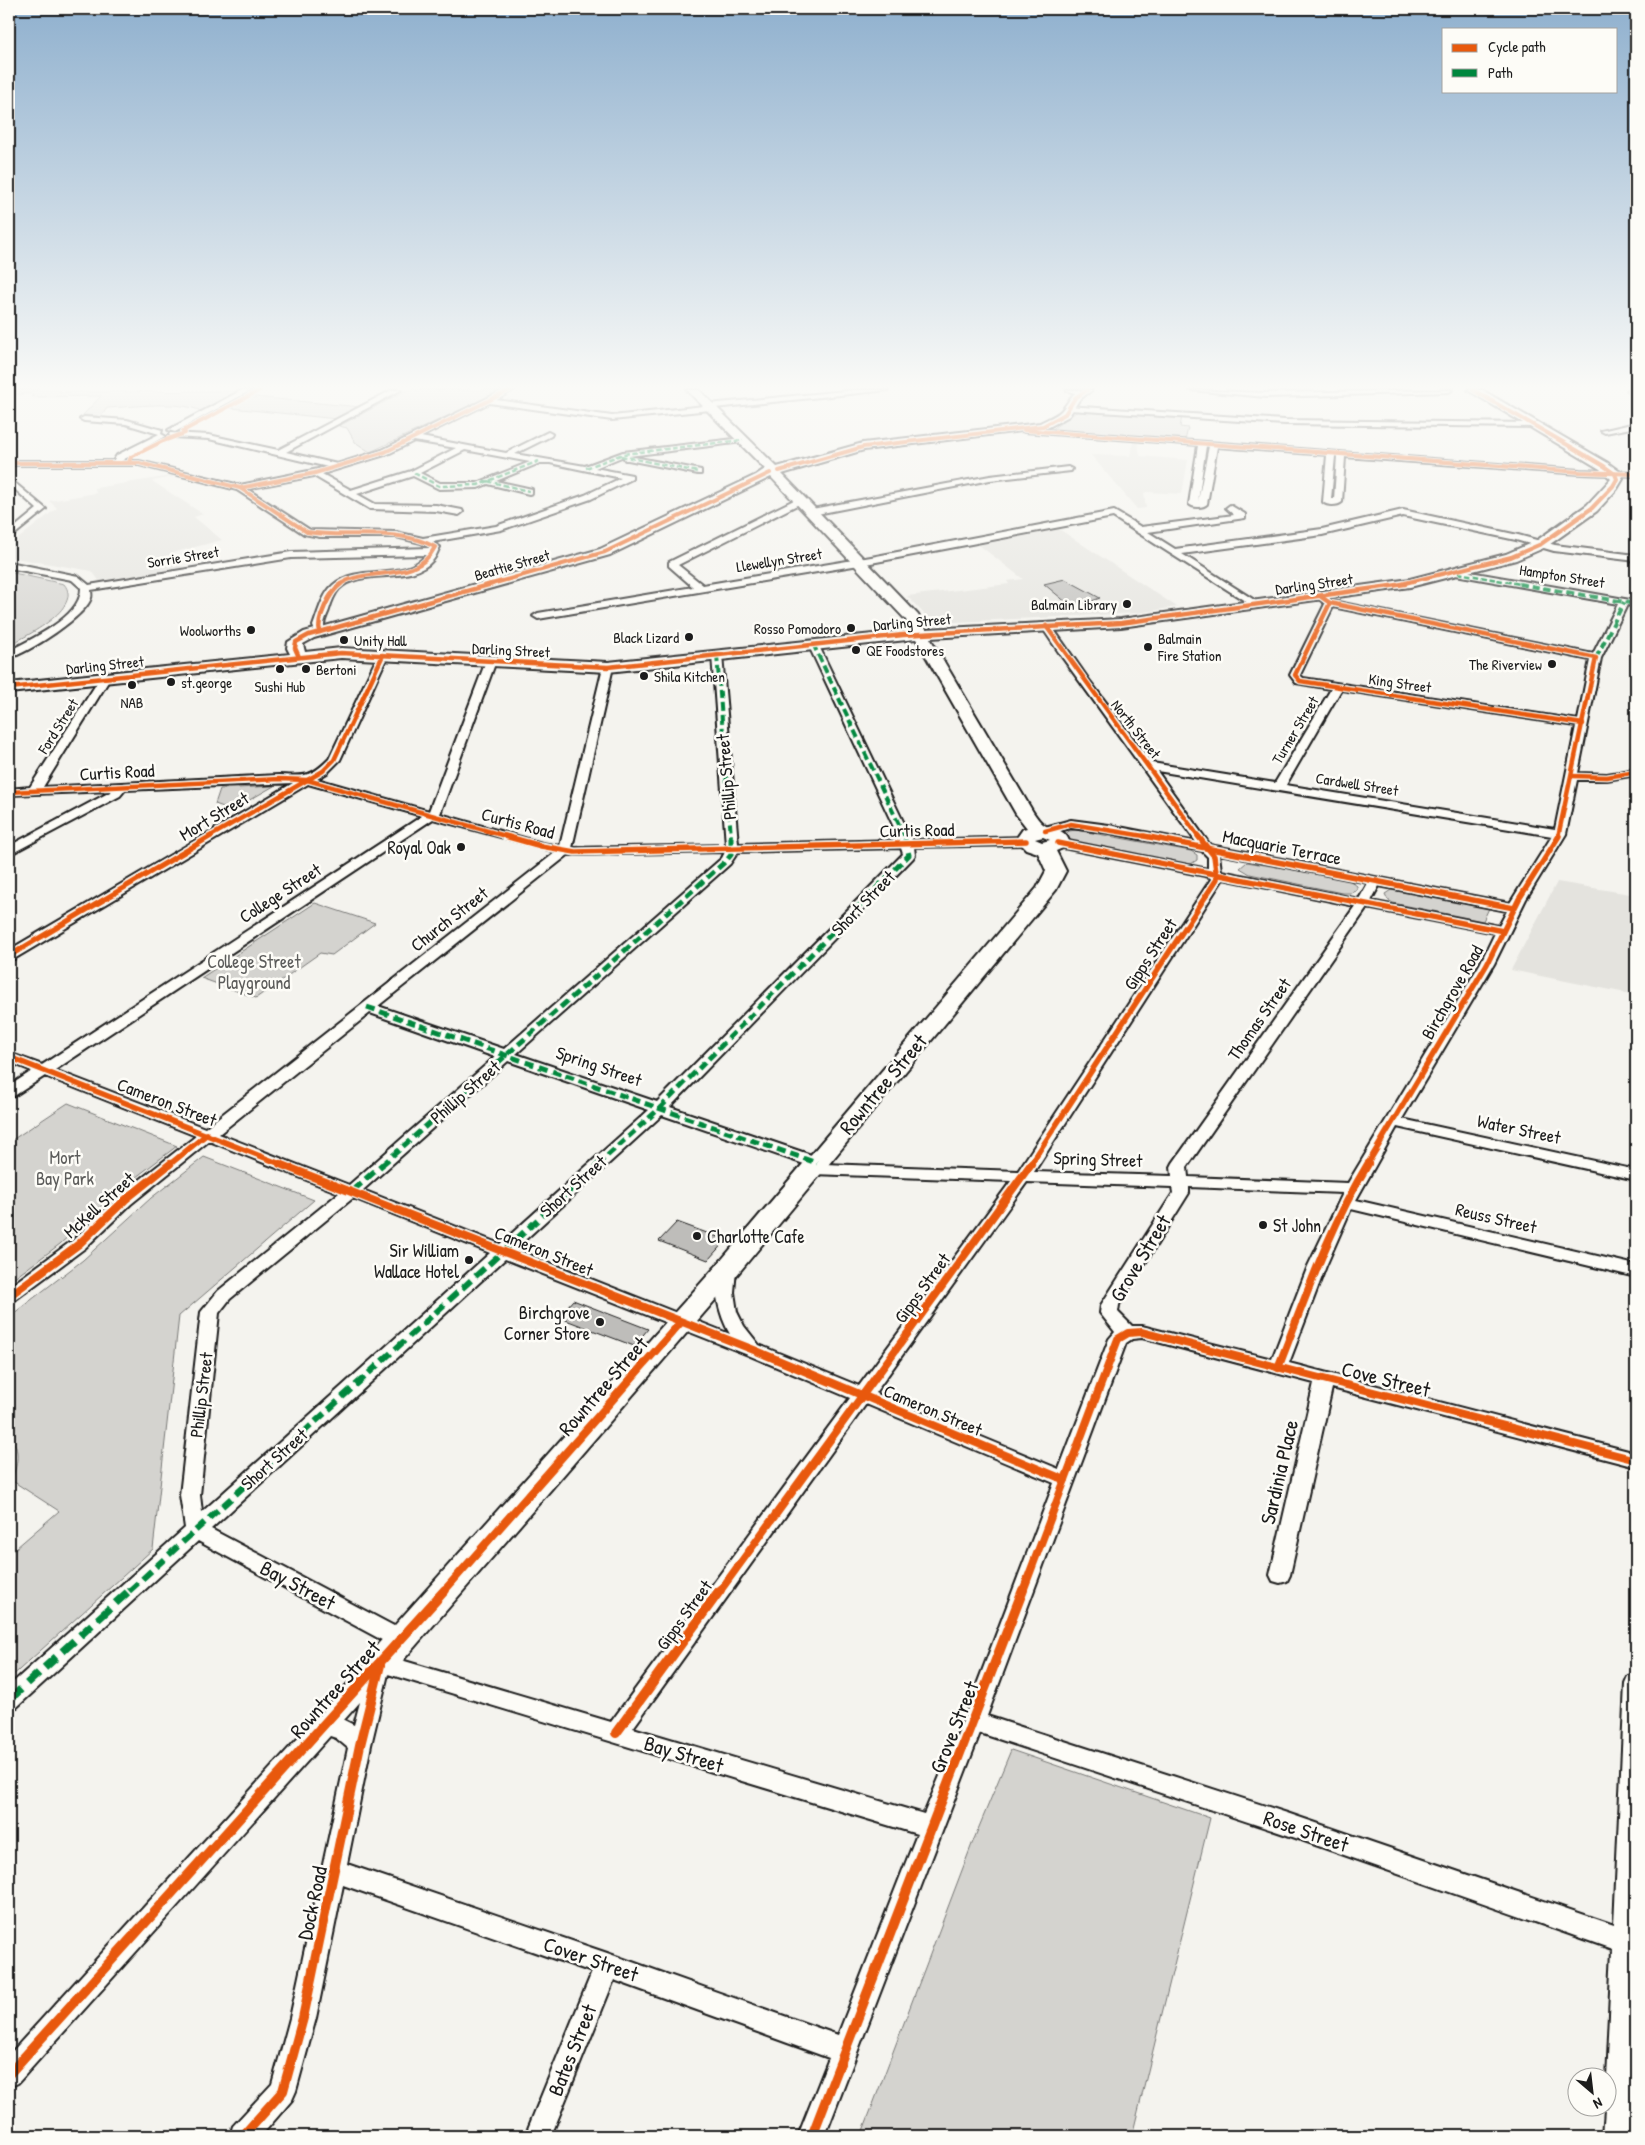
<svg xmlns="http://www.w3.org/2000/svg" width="1645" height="2145" font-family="'Patrick Hand',sans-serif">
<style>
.built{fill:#e4e3de}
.green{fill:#d4d3cf;stroke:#787876}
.building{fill:#bebdba;stroke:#1c1c1c}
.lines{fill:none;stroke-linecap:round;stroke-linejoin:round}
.street-casing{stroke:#1c1c1c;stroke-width:4}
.secondary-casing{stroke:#1c1c1c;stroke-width:4}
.street{fill:#fdfcf7;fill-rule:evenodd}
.secondary{fill:#fdfcf7;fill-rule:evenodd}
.quiet-far4{stroke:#00873e;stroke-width:2.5;stroke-dasharray:5.5 2.5;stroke-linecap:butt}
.quiet-far3{stroke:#00873e;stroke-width:4;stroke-dasharray:8 4;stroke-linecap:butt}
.quiet-far2{stroke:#00873e;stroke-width:5;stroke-dasharray:9 5;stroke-linecap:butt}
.quiet-far1{stroke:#00873e;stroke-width:6;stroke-dasharray:12 6;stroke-linecap:butt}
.quiet{stroke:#00873e;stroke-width:8;stroke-dasharray:16 8;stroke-linecap:butt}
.cycleway-far4-casing{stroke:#fdfcf7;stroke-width:5.5}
.cycleway-far3-casing{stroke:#fdfcf7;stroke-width:7}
.cycleway-far2-casing{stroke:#fdfcf7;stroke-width:9}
.cycleway-far1-casing{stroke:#fdfcf7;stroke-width:11}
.cycleway-casing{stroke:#fdfcf7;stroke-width:13}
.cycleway-far4{stroke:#e8590c;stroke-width:4}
.cycleway-far3{stroke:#e8590c;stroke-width:4.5}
.cycleway-far2{stroke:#e8590c;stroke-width:5.5}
.cycleway-far1{stroke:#e8590c;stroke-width:8}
.cycleway{stroke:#e8590c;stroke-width:10}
.poi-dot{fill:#1c1c1c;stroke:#fdfcf7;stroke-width:2}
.labels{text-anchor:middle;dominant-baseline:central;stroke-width:5;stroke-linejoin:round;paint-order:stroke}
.far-street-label{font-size:15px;fill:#1c1c1c;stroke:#fdfcf7}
.far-poi-label{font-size:15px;fill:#1c1c1c;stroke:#fdfcf7;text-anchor:start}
.street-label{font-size:18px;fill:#1c1c1c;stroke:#fdfcf7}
.poi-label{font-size:18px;fill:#1c1c1c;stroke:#fdfcf7;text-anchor:end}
.park-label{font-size:18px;fill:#5c5c5b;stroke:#fdfcf7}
.near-street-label{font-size:21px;fill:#1c1c1c;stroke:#fdfcf7}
</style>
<rect width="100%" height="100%" fill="#f4f3ee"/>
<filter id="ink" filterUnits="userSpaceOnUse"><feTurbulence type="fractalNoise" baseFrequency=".02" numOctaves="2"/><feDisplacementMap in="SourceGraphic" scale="10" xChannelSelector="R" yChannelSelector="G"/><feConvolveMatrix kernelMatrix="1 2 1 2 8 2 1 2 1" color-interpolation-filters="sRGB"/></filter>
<g filter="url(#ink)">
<g class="built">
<polygon points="1133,442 1138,443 1140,456 1188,460 1182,494 1147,492 1144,493 1146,508 1137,509 1091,455 1130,456"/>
<polygon points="171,476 174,477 152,481 203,514 194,517 222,540 172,553 184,569 100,582 92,571 9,557 9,546 57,508 49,501 96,493 95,488"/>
<polygon points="1059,529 1177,607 1138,613 955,622 935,620 927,617 907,596 1009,584 1007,581 1023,579 979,545"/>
<polygon points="1557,882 1636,895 1636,995 1511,970"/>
</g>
<g class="green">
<path d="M9 390H61L60 392 240 391 201 411C178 400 133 407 107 408L100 418 97 416 83 415 101 396 31 397 33 394H16L9 397Z"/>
<polygon points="407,390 503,390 370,452 355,442 347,428 339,426"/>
<polygon points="244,396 361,407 337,419 222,407"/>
<polygon points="1079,410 1182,417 1180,427 1188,428 1185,441 1051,430"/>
<path d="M9 572 64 584C84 608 25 637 9 645Z"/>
<polygon points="274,786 232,810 215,804 220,789"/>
<polygon points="1076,830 1191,851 1197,855 1197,860 1191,864 1183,864 1068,844 1062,837 1069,831"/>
<polygon points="1247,862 1348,879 1357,886 1357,890 1351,893 1342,893 1250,874 1240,868"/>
<polygon points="1397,889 1490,906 1483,921 1393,903 1388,900 1385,894 1391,890"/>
<polygon points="315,903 375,923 332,955 320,953 256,998 201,978"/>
<polygon points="68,1103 177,1146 119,1190 60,1244 9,1282 9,1142"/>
<path d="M204 1157 314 1200 179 1316 153 1549 9 1679V1554L59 1511 11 1480C17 1467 22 1448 9 1437V1317L83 1260 151 1198Z"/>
<polygon points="1011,1750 1210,1818 1132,2136 861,2136 972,1844"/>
</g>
<g class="building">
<polygon points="1065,579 1100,598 1073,608 1044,584"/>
<polygon points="677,1222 726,1240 708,1260 659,1241"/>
<polygon points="573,1300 648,1329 634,1346 558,1317"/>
</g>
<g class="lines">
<g class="street-casing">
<g id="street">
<polygon points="242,390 251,390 175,432 168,430"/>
<path d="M392 390H401L286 452 337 464 382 450 504 390H513L496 400 612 416 704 406 708 404 856 390H888L714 408 710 410 612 420 489 403 421 437 506 453 548 432 552 434 551 436 515 454 585 466 623 452 743 438 747 440 743 442 629 456 701 470V474H698L628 460H625L624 458 626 456H624L595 468 632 475V479L591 499 501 530 432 542 440 547C437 552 437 555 433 560 412 586 361 567 339 589 334 595 331 603 329 610 326 618 322 624 325 632L324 634H316L313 626C318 613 322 595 333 585 358 562 405 582 426 555L291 558 91 590C91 593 92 595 91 598 86 616 27 654 9 658V651C31 639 82 617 81 588L72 580 9 568V562L78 576 89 585 291 552 430 548 421 543 396 537H320L304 534 237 490 139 465H9V461H113L117 455 159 434 126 424 84 421 80 419 84 417 127 420 162 430 161 434 165 436 121 461H139L240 485 328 467 209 439 173 437 169 435 170 433 209 435 278 450ZM414 441 456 448 411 471 351 490 322 474 388 454ZM465 450 530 462 477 483H440L420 473ZM540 463H550L621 478 585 495 496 526 423 538 396 532 310 530 247 489 314 476 370 509 436 511 459 515 463 512 462 510 436 505 375 504 357 494 413 476 439 489 478 488 488 484 529 494 532 493V489L496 481Z"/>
<polygon points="1066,390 1079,390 1085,393 1081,395"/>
<polygon points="1190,390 1266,393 1452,390 1449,392 1266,397"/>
<polygon points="1627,390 1636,390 1636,395"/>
<polygon points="1067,406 1285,420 1536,423 1540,425 1536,427 1285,424 1070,410 1067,410"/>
<polygon points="1636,423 1636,427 1605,433 1601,431"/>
<path d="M1021 428 1580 470 1636 472V476L1580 474 1345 457 1342 502C1338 506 1327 506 1323 502L1327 455 1217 447 1207 504C1203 508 1193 508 1189 504L1198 445 1024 432 1020 430ZM1206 446H1209L1198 501ZM1335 456H1337L1334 499H1331Z"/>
<polygon points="1068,467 1072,469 1071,471 990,480 812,515 808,512 812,509 990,476"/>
<polygon points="9,478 46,509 9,539 9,532 37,509 9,484"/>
<polygon points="800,497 804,500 803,502 678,565 703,585 871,557 1114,511 1141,527 1234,515 1226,508 1230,505 1245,514 1245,518 1148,532 1175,549 1322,529 1403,510 1518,535 1555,545 1636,555 1636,561 1554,551 1516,540 1403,516 1322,535 1182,554 1259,603 1259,607 1256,608 1113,517 871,563 538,619 533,616 538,613 693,587 669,566 669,562"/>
<path d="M1453 569 1636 601V607L1627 605 1601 658 1578 773 1607 774 1636 769V775L1607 780H1577L1566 834 1526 899 1494 964 1402 1119 1636 1170V1180L1397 1127 1356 1200 1636 1265V1277L1351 1209 1326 1266 1289 1363 1636 1453V1467L1332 1388 1290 1575 1287 1581 1280 1583 1273 1581 1270 1575 1314 1383 1142 1338 1132 1339 1126 1343 987 1716 1287 1813 1614 1925 1625 1683 1628 1676 1636 1674V1978L1630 2136H1603L1605 2108H1608L1606 2078 1612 1949 1287 1835 980 1733 825 2136H798L829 2058 614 1980 551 2136H525L592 1972 343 1885 316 2018 296 2091 292 2100 261 2136H230L233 2126 272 2084 290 2018 348 1748 336 1738 330 1736 18 2083 9 2087V2055L373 1656 381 1654 611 1722 850 1398 748 1355 505 1259 211 1529 409 1634 412 1640 409 1646 401 1649 393 1646 198 1541 17 1707 9 1709V1686L185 1528 180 1495 201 1312 218 1291 339 1193 209 1141 131 1204 85 1248 15 1300 9 1302V1287L73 1240 119 1196 196 1136 45 1076 14 1096 9 1098V1086L32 1071 9 1062V1053L42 1065 422 816 308 784 14 959 9 960V950L293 783 125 790 120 796 9 855V846L112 791 9 795V789L30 787 102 675 106 674 111 677 43 787 279 775C305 776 310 778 329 759L378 655 383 652 387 653 388 655 340 760 327 773 317 779 429 811 486 661 491 658 495 659 496 661 440 814 542 843 560 846 603 667 604 665H612L613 667 572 848 726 845 712 655 717 652 722 655 738 844 900 840 808 644 809 642H817L912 840 1026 837 1032 841 1026 845 914 847 915 855 913 858 670 1107 823 1159 824 1164 1018 1171 1211 879 1210 877 1058 847 1052 843 1058 839 1208 869V857L1202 851 1109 833 1071 828 1045 835 1039 831 1041 828 1071 820 1109 825 1196 842 1062 657 1041 626 1042 624H1050L1089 680 1152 763 1275 783 1331 689 1296 683 1290 675 1325 604 1319 599V595H1325L1333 601 1593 654 1618 604 1450 574 1448 572ZM1333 607 1590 660 1578 720 1303 678 1300 675ZM1341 690 1576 726 1555 829 1286 785ZM1157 771 1552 836 1510 903 1210 845ZM433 819 556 852 205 1128 55 1070ZM901 848 903 854 657 1102 516 1054 730 864 738 852ZM725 852 722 858 504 1049 378 1006 568 855ZM1219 854 1368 883 1359 899 1221 871ZM1223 879 1355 906 1173 1163 1171 1167 1172 1176 1034 1172ZM1379 886 1507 911 1499 926 1371 901ZM1367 908 1495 933 1480 964 1348 1183 1188 1177 1187 1167ZM370 1013 495 1057 349 1185 219 1134ZM508 1061 649 1110 500 1244 363 1190ZM662 1115 807 1165 804 1169 806 1173 812 1174 1011 1181 859 1386 759 1345 744 1326 737 1312 734 1292 736 1270 733 1266 727 1264 721 1266C710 1284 720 1317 730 1334L515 1249ZM1027 1182 1172 1187 1173 1193 1101 1305 1100 1313 1115 1332 1109 1339 1059 1469 875 1393ZM1189 1187 1343 1193 1308 1266 1272 1359 1142 1326H1132L1118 1312 1119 1305 1189 1193ZM353 1198 490 1253 202 1512 200 1495 219 1313 230 1299ZM866 1404 1054 1483 963 1721 924 1814 633 1728ZM388 1674 917 1834 838 2035 607 1953 347 1864 371 1745ZM360 1702 354 1725 344 1720Z"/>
</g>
</g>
<g class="secondary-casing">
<path id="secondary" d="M687 390H699L777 467 863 443 1040 423C1047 419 1056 416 1061 411 1074 397 1069 390 1092 390L1079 400 1069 416 1047 428 864 450 782 474 918 615 926 629 1121 619 1410 579 1506 554 1536 541 1587 505 1611 479 1600 469 1468 390H1482L1608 463 1619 471 1623 479 1617 489 1597 511 1546 547 1516 560 1410 587 1121 627 930 638 1033 812C1036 816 1039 821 1043 824 1053 832 1064 827 1069 841L1063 848 1056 851 1066 871 1056 890 736 1276 392 1673 381 1677 370 1673 365 1663 370 1653 718 1264 1037 888 1046 871 1038 853 1026 849 1016 839 1023 829 1027 828 1016 814 916 639 608 672 341 658 9 693V683L290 654 287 648 288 642 304 632 600 549 756 475 765 469ZM771 477 906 620 911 630 608 662 341 648 305 652 303 644 314 638 610 555ZM1043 837 1050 840 1042 842 1035 839Z"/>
</g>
<use href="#street" class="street"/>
<use href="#secondary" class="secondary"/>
<g class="quiet-far4">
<polyline points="621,456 698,472"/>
<polyline points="586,468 623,454 743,440"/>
<polyline points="414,473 439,486 478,485 539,461"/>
<polyline points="487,481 529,491"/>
<polyline points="1458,573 1526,585"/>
</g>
<g class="quiet-far3">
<polyline points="1519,584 1636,604"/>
<polyline points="813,644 905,837"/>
<polyline points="717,655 731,837"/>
<polyline points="1596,658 1624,602"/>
</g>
<g class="quiet-far2">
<polyline points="367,1007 817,1163"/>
<polyline points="382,1165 726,861 731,855 731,836"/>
<polyline points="597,1165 660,1108 909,855 904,836"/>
</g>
<g class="quiet-far1">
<polyline points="352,1191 383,1164"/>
<polyline points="129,1591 599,1164"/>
</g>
<polyline class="quiet" points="9,1700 130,1590"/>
<g class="cycleway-far4-casing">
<g id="cycleway-far4">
<polyline points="1024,430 1580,472 1636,474"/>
<polyline points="129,462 131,457 163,441 185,433 183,431 260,390"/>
<path d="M9 463H139L240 488 307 532C350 539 395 526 435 547 415 586 369 564 339 585"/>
<polyline points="779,471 863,447 1043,426 1065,414 1075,398 1087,390"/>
<polyline points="240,488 315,473 385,452 510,390"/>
<polyline points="488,585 605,552 770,473"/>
<polyline points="1397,585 1511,557 1541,544 1592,508 1613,486 1617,479 1615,474 1604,466 1473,390"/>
</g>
</g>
<g class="cycleway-far3-casing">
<g id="cycleway-far3">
<polyline points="1320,596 1330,603 1596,658 1558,837"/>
<polyline points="1330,603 1295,675 1300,681 1583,724"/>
<polyline points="1046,626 1199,837"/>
<path d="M320 632C316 620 330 591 341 584"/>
<polyline points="299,657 295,648 296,642 309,635 492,584"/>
<polyline points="9,688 341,653 608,667 903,635 1121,623 1405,584"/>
<polyline points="1572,776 1607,777 1636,772"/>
<polyline points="9,792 279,779 307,780 509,837"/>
<polyline points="1045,831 1071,824 1150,837"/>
<polyline points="209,837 323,771 334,760 383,655"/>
</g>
</g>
<g class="cycleway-far2-casing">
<g id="cycleway-far2">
<polyline points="505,836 541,846 575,852 1026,841"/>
<polyline points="1144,836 1514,908"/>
<polyline points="1058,843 1503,931"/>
<polyline points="9,956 211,836"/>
<polyline points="9,1057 283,1165"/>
<polyline points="169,1165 207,1134"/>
<polyline points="1030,1165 1217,879 1214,856 1198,836"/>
<polyline points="1367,1165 1487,964 1519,899 1559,836"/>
</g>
</g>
<g class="cycleway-far1-casing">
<g id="cycleway-far1">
<polyline points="280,1164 754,1350 1065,1480"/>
<polyline points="9,1296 79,1244 125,1200 170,1164"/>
<path d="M1278 1368C1305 1299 1329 1228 1368 1164"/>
<polyline points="444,1591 681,1322"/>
<polyline points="720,1591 1031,1164"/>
<polyline points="1023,1591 1118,1339 1128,1333 1142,1332 1636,1460"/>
</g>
</g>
<g class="cycleway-casing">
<g id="cycleway">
<polyline points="616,1733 720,1590"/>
<polyline points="9,2074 445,1590"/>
<polyline points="243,2136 283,2091 303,2018 360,1745 380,1665"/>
<polyline points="812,2136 1023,1590"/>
</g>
</g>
<use href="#cycleway-far4" class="cycleway-far4"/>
<use href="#cycleway-far3" class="cycleway-far3"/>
<use href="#cycleway-far2" class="cycleway-far2"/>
<use href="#cycleway-far1" class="cycleway-far1"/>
<use href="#cycleway" class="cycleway"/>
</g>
</g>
<linearGradient id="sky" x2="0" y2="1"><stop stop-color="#8fb0ce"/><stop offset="0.56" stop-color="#fafaf7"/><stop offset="1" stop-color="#fafaf7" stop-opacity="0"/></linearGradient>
<rect width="1645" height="691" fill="url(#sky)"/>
<g class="poi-dot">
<circle cx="1127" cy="604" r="5"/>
<circle cx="851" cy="628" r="5"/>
<circle cx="251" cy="630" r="5"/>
<circle cx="689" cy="637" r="5"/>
<circle cx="344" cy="640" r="5"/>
<circle cx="1148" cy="647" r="5"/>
<circle cx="856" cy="650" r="5"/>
<circle cx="1552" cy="664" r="5"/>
<circle cx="280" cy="669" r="5"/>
<circle cx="306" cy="669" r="5"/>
<circle cx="644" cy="676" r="5"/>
<circle cx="171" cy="682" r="5"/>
<circle cx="132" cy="685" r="5"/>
<circle cx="461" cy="847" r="5"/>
<circle cx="1263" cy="1225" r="5"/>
<circle cx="697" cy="1236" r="5"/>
<circle cx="469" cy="1260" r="5"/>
<circle cx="600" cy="1322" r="5"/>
</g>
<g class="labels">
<g class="far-street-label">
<text transform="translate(183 557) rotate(-9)">Sorrie Street</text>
<text transform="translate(779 560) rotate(-9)">Llewellyn Street</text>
<text transform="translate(512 565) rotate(-16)">Beattie Street</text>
<text transform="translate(1562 576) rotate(9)">Hampton Street</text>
<text transform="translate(1314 584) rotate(-8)">Darling Street</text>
<text transform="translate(912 622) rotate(-5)">Darling Street</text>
<text transform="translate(511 650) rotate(3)">Darling Street</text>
<text transform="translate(105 665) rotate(-6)">Darling Street</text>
<text transform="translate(1400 683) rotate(8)">King Street</text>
<text transform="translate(58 726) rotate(-58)">Ford Street</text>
<text transform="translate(1136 729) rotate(52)">North Street</text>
<text transform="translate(1295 730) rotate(-59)">Turner Street</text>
<text transform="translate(1357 784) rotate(9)">Cardwell Street</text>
</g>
<g class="far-poi-label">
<text x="1117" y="604" text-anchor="end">Balmain Library</text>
<text x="841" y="628" text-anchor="end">Rosso Pomodoro</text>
<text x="241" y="630" text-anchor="end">Woolworths</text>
<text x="679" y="637" text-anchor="end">Black Lizard</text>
<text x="1158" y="638">Balmain<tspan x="1158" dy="17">Fire Station</tspan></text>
<text x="354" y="640">Unity Hall</text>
<text x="866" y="650">QE Foodstores</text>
<text x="1542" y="664" text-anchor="end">The Riverview</text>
<text x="316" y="669">Bertoni</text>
<text x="654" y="676">Shila Kitchen</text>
<text x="181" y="682">st.george</text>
<text x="280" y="686" text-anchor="middle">Sushi Hub</text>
<text x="132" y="702" text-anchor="middle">NAB</text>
</g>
<g class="street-label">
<text transform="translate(117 772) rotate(-3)">Curtis Road</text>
<text transform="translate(726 777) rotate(-95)">Phillip Street</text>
<text transform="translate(214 816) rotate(-31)">Mort Street</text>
<text transform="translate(518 823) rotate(15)">Curtis Road</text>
<text transform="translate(917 830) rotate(-1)">Curtis Road</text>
<text transform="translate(1282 847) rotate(11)">Macquarie Terrace</text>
<text transform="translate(280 893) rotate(-33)">College Street</text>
<text transform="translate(863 903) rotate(-46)">Short Street</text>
<text transform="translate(449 919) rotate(-38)">Church Street</text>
<text transform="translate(1150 954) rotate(-57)">Gipps Street</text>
<text transform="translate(1452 992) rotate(-60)">Birchgrove Road</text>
<text transform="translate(1259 1019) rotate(-55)">Thomas Street</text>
<text transform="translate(599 1066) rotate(19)">Spring Street</text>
<text transform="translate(465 1092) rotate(-41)">Phillip Street</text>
<text transform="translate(167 1102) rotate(21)">Cameron Street</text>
<text transform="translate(1519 1129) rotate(12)">Water Street</text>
<text transform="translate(1098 1159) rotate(2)">Spring Street</text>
<text transform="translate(573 1186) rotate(-42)">Short Street</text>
<text transform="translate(99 1205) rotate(-42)">McKell Street</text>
<text transform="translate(1496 1218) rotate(13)">Reuss Street</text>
<text transform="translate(544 1251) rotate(22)">Cameron Street</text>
<text transform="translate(922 1288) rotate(-54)">Gipps Street</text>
<text transform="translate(201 1395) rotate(-83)">Phillip Street</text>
<text transform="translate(933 1410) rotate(23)">Cameron Street</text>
<text transform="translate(274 1459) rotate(-42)">Short Street</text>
<text transform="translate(684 1615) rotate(-54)">Gipps Street</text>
</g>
<g class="poi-label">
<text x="451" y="847">Royal Oak</text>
<text x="1273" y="1225" text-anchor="start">St John</text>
<text x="707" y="1236" text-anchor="start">Charlotte Cafe</text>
<text x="459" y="1250">Sir William<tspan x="459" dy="21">Wallace Hotel</tspan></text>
<text x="590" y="1312">Birchgrove<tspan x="590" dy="21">Corner Store</tspan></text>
</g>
<g class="park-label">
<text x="254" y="961">College Street<tspan x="254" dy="21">Playground</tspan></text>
<text x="65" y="1157">Mort<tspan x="65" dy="21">Bay Park</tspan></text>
</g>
<g class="near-street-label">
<text transform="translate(883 1084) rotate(-50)">Rowntree Street</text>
<text transform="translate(1140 1258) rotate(-59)">Grove Street</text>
<text transform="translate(1386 1379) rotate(14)">Cove Street</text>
<text transform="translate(603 1386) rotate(-49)">Rowntree Street</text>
<text transform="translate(1279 1472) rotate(-77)">Sardinia Place</text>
<text transform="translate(298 1585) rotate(28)">Bay Street</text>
<text transform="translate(335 1689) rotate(-48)">Rowntree Street</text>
<text transform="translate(954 1727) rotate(-68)">Grove Street</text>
<text transform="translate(684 1754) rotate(17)">Bay Street</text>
<text transform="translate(1306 1831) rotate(19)">Rose Street</text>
<text transform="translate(312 1903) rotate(-78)">Dock Road</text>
<text transform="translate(591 1959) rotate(19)">Cover Street</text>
<text transform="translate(572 2050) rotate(-68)">Bates Street</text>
</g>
</g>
<rect width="1645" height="2145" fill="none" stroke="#fdfcf7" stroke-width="30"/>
<rect x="15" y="15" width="1615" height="2115" fill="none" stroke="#1c1c1c" stroke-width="2" filter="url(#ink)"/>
<rect x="1442" y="28" width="175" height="65" fill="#fdfcf7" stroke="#a3a29f"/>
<rect x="1452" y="44" width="25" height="8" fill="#e8590c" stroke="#a3a29f"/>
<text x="1488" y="52" font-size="15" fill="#1c1c1c">Cycle path</text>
<rect x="1452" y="69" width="25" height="8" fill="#00873e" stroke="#a3a29f"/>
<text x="1488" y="78" font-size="15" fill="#1c1c1c">Path</text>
<g transform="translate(1592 2092) rotate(152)"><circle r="24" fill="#fdfcf7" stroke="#a3a29f"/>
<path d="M0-4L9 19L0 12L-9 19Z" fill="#1c1c1c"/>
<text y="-8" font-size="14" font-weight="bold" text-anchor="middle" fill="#1c1c1c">N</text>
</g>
</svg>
